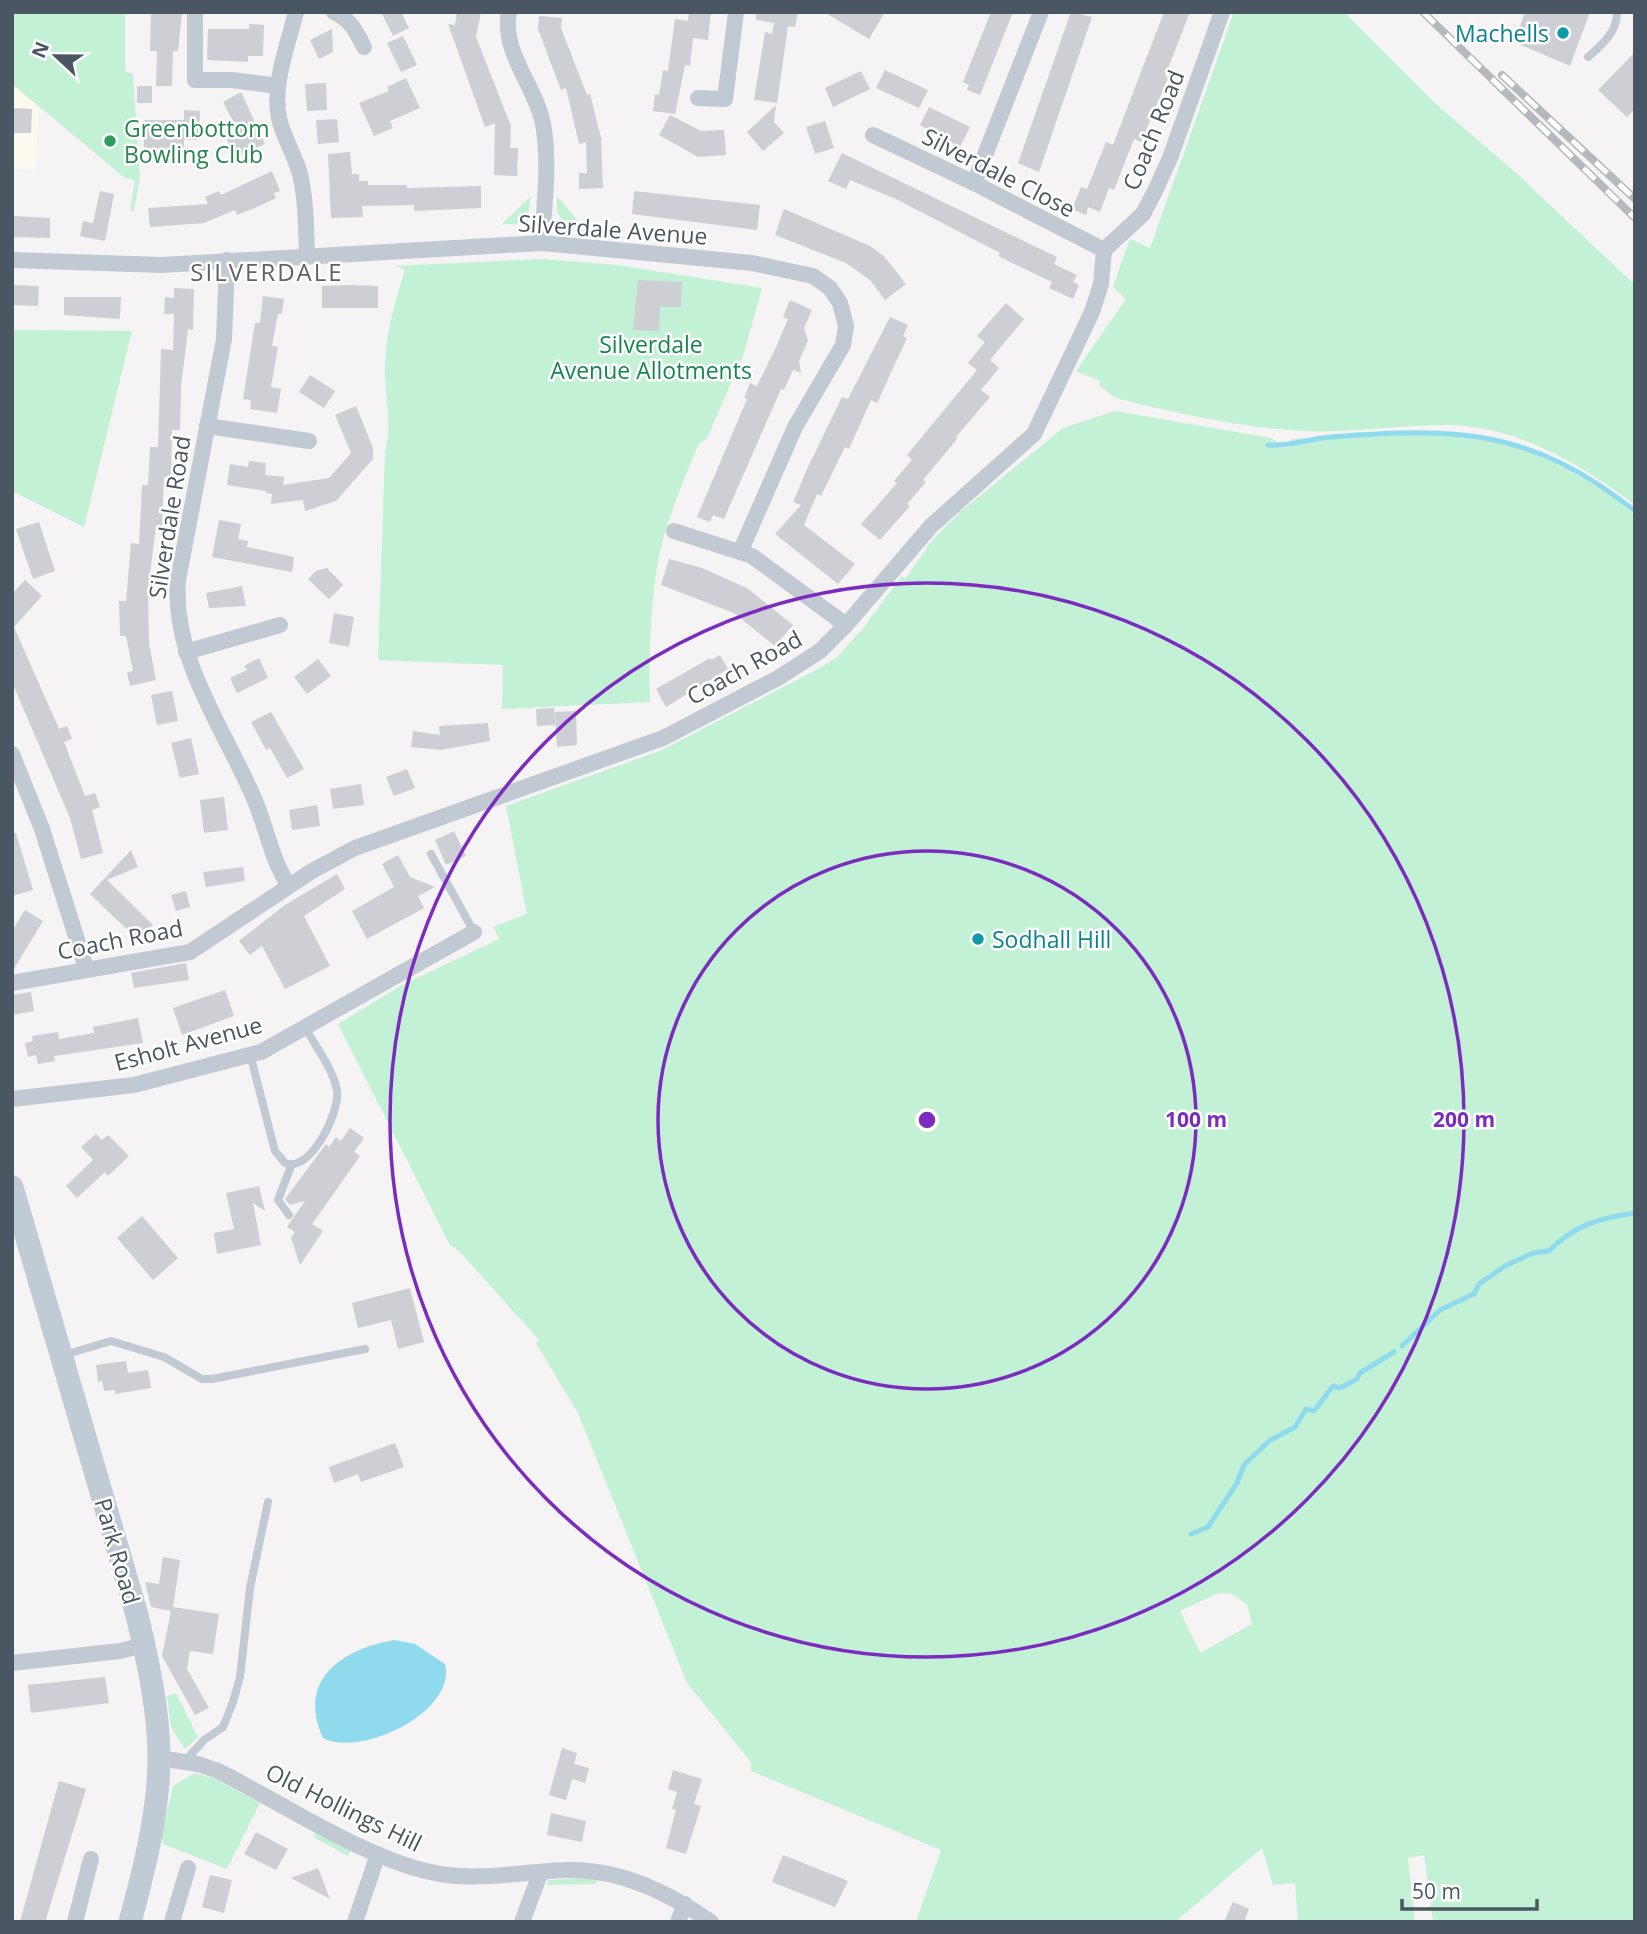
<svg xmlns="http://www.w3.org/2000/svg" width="1647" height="1934" font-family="'Open Sans',sans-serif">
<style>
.commercial{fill:#fdf9ef}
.green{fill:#c3f1d5;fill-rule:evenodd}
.water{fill:#90daee}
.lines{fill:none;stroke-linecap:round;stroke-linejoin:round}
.stream{stroke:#90daee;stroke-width:5}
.building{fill:#cdcfd5}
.service{stroke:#c1cad2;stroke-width:8}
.minor{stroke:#c1cad2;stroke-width:16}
.secondary{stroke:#c1cbd6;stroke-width:23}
.rail-casing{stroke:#b5b8bd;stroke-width:8}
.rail{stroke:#fff;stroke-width:5;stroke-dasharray:16;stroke-linecap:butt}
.ring{fill:none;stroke:#7b2cbf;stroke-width:3.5}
.culture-dot{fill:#0f9aa8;stroke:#fff;stroke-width:2.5}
.leisure-dot{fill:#2e9e5b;stroke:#fff;stroke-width:2.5}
.labels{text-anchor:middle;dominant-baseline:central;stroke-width:5;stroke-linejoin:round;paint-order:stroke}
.culture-label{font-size:23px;fill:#0d838f;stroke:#fff;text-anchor:end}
.leisure-label{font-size:23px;fill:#27864d;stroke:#fff;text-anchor:start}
.street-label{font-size:23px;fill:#4a5661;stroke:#fff}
.park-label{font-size:23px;fill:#17864f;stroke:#fff}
.neighbourhood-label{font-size:24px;letter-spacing:2px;fill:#5f6368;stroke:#fff}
.centre{fill:#7b2cbf;stroke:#fff;stroke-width:3.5}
.ring-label{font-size:21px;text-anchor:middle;font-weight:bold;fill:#7b2cbf;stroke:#fff;stroke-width:5;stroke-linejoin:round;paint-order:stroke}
</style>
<rect width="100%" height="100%" fill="#f5f3f3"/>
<polygon class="commercial" points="12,84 39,106 35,170 12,168"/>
<g class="green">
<polygon points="12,12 125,12 125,71 133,74 140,177 134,211 130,211 135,180 125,178 12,84"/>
<path d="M1234 12H1344L1436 104 1515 172 1635 285V505C1582 465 1521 428 1452 425 1404 424 1356 433 1308 431 1250 429 1192 416 1134 403L1114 397 1099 385 1100 381 1076 371 1126 299 1113 287 1130 239 1150 248Z"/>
<polygon points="531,196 528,214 521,223 501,225"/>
<polygon points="557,196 583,227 563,221 557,212"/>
<path d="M540 259 618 265 762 288 744 353 707 438 699 444C684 479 669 514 660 551 650 600 649 653 650 702L502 709 503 665 378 660 385 451C392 429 386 400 385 376 384 339 394 305 405 270L395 266Z"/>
<polygon points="12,330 132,331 84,527 12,491"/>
<path d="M1115 411 1271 438 1279 443V448L1290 447 1291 439C1342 437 1395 430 1446 432 1512 435 1579 472 1630 510L1635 518V1922H1433L1424 1855 1408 1858 1415 1922H1298L1295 1883 1273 1885 1262 1848 1175 1922H916L941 1850 751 1771V1762L687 1683 578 1413 536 1343 539 1340 459 1251 450 1245 338 1024 402 985 499 939 493 927 527 914 506 806 662 750 816 670 836 658 864 627 902 576 905 579 934 538 959 513 1063 428ZM1230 1593 1247 1604 1252 1624 1200 1653 1180 1611 1216 1594Z"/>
<polygon points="176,1693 198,1737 185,1749 171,1727 167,1696"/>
<polygon points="195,1773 217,1780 260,1803 227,1869 163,1844 161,1836 173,1786"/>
<polygon points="316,1833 350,1851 348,1856 313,1837"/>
<polygon points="581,1878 596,1879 596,1884 546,1885 549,1880"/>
</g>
<path class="water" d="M394 1640 415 1644 445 1664C457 1712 360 1758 323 1738 296 1679 343 1649 394 1640Z"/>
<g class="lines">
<g class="stream">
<path d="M1268 445C1289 447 1310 438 1332 437 1459 427 1531 429 1635 511"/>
<path d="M1402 1346 1440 1310 1474 1294 1479 1284 1505 1266 1533 1253 1549 1251C1574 1225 1600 1218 1635 1213"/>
<polyline points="1191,1534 1208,1527 1237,1483 1244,1465 1269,1441 1295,1427 1306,1409 1314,1411 1333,1386 1340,1388 1357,1379 1360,1373 1394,1352"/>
</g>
</g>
<g class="building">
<polygon points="151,12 182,12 178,51 173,51 172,86 156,86 157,51 150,51"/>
<polygon points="381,12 401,12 409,28 393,36"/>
<polygon points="457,12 481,12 476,37 511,126 510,148 518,148 517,176 494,175 495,123 485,127 448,24 455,25"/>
<polygon points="689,12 711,12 708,40 693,38 690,66 685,65 675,114 653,111 655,94 659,95 663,70 668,71 675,19 688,21"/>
<polygon points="756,12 798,12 795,27 788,26 777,103 754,100 765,32 772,34 774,23 756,20"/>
<polygon points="824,12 885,12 869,39"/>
<polygon points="991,12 1013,12 980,95 967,90 969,85 963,82"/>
<polygon points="1071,12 1092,17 1039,172 1018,163"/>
<polygon points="1164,12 1190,12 1165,76 1168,78 1141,142 1134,139 1114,190 1109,188 1100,212 1088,207 1086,215 1072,209 1081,187 1087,189 1106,142 1113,145"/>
<polygon points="1525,12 1590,12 1570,66 1514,42"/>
<polygon points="539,16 562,18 561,28 587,95 590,94 601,138 603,188 579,189 579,173 587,173 586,142 579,144 566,88 561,90 538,29"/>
<polygon points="249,24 264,25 263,56 248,56 248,62 207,60 208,29 249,29"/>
<polygon points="332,29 333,52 319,59 310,40"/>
<polygon points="403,36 417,65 401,72 387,43"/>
<polygon points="1635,52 1635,109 1627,117 1598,90"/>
<polygon points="885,70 928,90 919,108 876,88"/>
<polygon points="861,71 870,89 833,107 825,88"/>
<polygon points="406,78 420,108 390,121 393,128 374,136 359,103 389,91 387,87"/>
<polygon points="326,83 327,110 307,111 305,84"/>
<rect x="137" y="86" width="15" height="17"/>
<polygon points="241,92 265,144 235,157 226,138 239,133 223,102"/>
<polygon points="776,105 774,122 784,133 763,151 747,132"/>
<polygon points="929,107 970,127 960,147 920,125"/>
<polygon points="12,108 32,109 31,133 12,133"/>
<polygon points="184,110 200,111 199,140 184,140 184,148 144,150 144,120 184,120"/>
<polygon points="670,115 701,131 724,130 726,155 698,157 659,135"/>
<polygon points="337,119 339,142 318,144 316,120"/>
<polygon points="825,121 834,148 815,154 806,127"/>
<polygon points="350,152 352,174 359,174 359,181 368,181 368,185 407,185 407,188 481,186 481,208 414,211 414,205 362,206 363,217 331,218 328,154"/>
<polygon points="842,153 1057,257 1054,264 1077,275 1073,282 1079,285 1073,299 1049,288 1052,282 998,256 1000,253 896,199 850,180 846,189 828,181"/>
<polygon points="272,171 280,191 274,193 276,198 257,207 237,215 235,210 204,223 150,227 148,208 208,204 205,197 219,191 221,195"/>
<polygon points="100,191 114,194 105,241 80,236 83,221 93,223"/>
<polygon points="634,191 760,205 757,230 632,214"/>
<polygon points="784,209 870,246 884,256 906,284 885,300 870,280 846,263 775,235"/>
<polygon points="12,216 50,218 50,238 12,237"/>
<polygon points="638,280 682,282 681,307 660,307 659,331 633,330"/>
<polygon points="12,285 39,286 38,306 12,305"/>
<polygon points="350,285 378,286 378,308 322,308 322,286"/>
<polygon points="174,288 194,289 193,330 188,329 181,387 180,430 172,430 171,477 164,477 162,526 156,526 148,590 149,644 156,680 130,686 127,672 133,671 126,636 120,636 119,601 126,601 131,543 139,544 142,485 148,485 150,447 158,447 161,349 173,350 174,314 164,314 165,297 174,298"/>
<polygon points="263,296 284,299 282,314 278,314 272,346 278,347 271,387 281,389 277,413 250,409 251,400 243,399 255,323 260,323"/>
<polygon points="64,297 121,297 120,319 64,315"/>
<polygon points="790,300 812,310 804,328 808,341 799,361 801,373 793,370 784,390 781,389 724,519 713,515 710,522 697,517 747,399 744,398 750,383 757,386 777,345 788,319 783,317"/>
<polygon points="1006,303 1024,319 990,360 999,368 981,390 990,397 956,437 957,439 923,480 926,482 907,504 910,506 880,540 861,524 897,483 894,481 912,460 907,455 977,370 968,363 985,342 977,336"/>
<polygon points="890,317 908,325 903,336 907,338 877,403 871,400 849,449 845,447 821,496 817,494 804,525 855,564 838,584 775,534 801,505 793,502 807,469 842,397 848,399"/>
<polygon points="310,375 335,391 324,408 299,392"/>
<polygon points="356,406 373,448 373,459 336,501 305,511 303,500 271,504 272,494 266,493 266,491 227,485 230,464 248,467 249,461 266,463 265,475 284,477 283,485 329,478 351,453 335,415"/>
<polygon points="219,520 241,524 238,539 248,541 247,547 294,557 292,572 212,557"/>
<polygon points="39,522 55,571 33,579 16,529"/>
<polygon points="669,559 702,568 747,588 793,625 775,646 734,613 661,585"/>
<polygon points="327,568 343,585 329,599 308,579 316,571"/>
<polygon points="25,580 42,596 14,627 59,729 67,726 72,739 64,742 85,796 95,793 100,807 92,810 103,853 81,859 70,818 12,682 12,594"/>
<polygon points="242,586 246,606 209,608 206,593"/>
<polygon points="334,613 354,617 349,647 329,643"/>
<polygon points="720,655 728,669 666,707 656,689 710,658 711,660"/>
<polygon points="259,658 268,678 237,693 230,678 247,670 244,666"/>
<polygon points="318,659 331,676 307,694 294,677"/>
<polygon points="172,691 178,721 157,725 151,695"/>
<polygon points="554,708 556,725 537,726 536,709"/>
<polygon points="576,711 577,745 557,747 555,712"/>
<polygon points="271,712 304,769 287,778 270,748 266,750 251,722"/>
<polygon points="488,723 490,741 441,750 411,747 413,731 440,735 439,726"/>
<polygon points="191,738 199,774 180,778 171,743"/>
<polygon points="407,769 415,788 394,796 386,777"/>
<polygon points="361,784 364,805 333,809 330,789"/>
<polygon points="224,797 228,830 204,833 200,800"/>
<polygon points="317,805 320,826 292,830 289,810"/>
<polygon points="454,831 466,856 446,865 435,840"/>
<polygon points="12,833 16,833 33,890 12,896"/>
<polygon points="131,850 138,867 107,880 153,925 138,940 90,894"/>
<polygon points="398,855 410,877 435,887 418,896 424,908 367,939 352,911 394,887 382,864"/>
<polygon points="243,867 245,881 206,887 203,872"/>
<polygon points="337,874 345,889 304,916 330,966 285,989 262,946 250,955 239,941 285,905"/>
<polygon points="186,891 190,907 176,911 171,895"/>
<polygon points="25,910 43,921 12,972 12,931"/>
<polygon points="186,963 189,980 134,988 131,973"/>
<polygon points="225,990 234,1016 182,1035 173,1008"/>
<polygon points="31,992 34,1011 12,1015 12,995"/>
<polygon points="138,1018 143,1043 54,1056 55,1061 38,1064 36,1055 28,1057 25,1043 33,1041 32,1036 58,1032 59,1039 94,1033 93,1027"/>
<polygon points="350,1128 364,1138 354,1152 360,1156 312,1224 323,1231 300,1265 291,1238 295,1232 287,1227 305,1201 290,1205 285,1199 326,1144 329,1147 336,1137 341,1141"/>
<polygon points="96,1134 102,1140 108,1135 129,1156 108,1176 105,1172 77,1198 66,1186 93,1160 81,1147"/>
<polygon points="259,1186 265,1211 253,1203 261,1245 217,1254 214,1233 234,1229 226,1193"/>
<polygon points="142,1216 178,1258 153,1280 117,1238"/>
<polygon points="410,1288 424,1342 398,1349 391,1320 358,1328 352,1303"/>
<polygon points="126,1361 128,1373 148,1370 151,1388 115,1394 115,1390 104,1391 102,1381 98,1382 96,1365"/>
<polygon points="395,1443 404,1467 361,1482 358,1474 334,1483 329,1467"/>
<polygon points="163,1557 180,1560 173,1607 219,1614 213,1654 190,1651 187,1669 209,1708 195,1715 162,1656 171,1611 151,1607 145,1582 159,1584"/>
<polygon points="105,1677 109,1703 31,1713 28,1685"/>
<polygon points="562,1748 577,1753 574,1764 589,1768 585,1783 572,1779 566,1800 549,1795"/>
<polygon points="673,1770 702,1779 694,1804 701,1806 686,1854 666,1848 676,1810 672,1809 677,1792 668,1789"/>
<polygon points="59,1781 86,1789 45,1922 20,1922"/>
<polygon points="551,1813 586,1821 582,1842 547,1835"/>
<polygon points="256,1832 288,1849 276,1870 244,1854"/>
<polygon points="783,1855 848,1881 835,1907 772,1882"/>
<polygon points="318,1868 330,1899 291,1878"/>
<polygon points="210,1875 232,1880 224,1913 202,1907"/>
<polygon points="1233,1902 1249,1909 1244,1922 1224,1922"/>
</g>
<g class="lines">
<g class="service">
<path d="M1588 57C1601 46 1618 31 1617 12"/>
<polyline points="431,854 474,932"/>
<path d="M250 1054 275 1151 285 1163C310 1174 340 1112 337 1091 334 1070 315 1046 305 1027"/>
<polyline points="289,1215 278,1200 291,1166"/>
<polyline points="64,1355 111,1341 164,1357 202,1379 212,1379 365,1349"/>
<polyline points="184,1762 204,1740 223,1727 233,1702 240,1677 250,1588 268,1502"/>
</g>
<g class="minor">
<polyline points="195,12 195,80 232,80 278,86"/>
<path d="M296 12C288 45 272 84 279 118 283 137 295 155 300 174 306 200 306 227 307 254"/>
<path d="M334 12C351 20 356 31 364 47"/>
<path d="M509 12C501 53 536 86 543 124 550 162 544 205 542 243"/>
<polyline points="698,98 725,99 736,12"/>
<polyline points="873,135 974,183 1104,250"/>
<polyline points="974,183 1041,12"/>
<polyline points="12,260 162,265 542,243 752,263 813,276 830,288 840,303 846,326 843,345 795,427 741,550"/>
<path d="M227 260 224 339 178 580C172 658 223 727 253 796 267 827 270 857 289 886"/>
<polyline points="207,426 309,441"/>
<polyline points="674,531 752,556 846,625"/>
<polyline points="186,652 280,625"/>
<polyline points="12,754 42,829 86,968"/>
<polyline points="12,983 190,952 312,871 355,848 663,738 778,678 820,651 846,625 931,526 1034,434 1092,312 1101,284 1104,250 1143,214 1155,191 1170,158 1222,12"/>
<polyline points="12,1099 134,1085 261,1052 474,932"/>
<polyline points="12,1663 120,1651 144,1645"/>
<path d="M159 1758 198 1764 218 1771C283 1803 371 1863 440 1874 484 1881 525 1871 568 1870 621 1869 669 1893 711 1922"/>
<polyline points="75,1922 91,1859"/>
<polyline points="172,1922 188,1868"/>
<polyline points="355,1922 378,1854"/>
<polyline points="522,1922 540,1874"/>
<polyline points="678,1922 685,1904"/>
</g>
<path class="secondary" d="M12 1187 137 1615C148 1662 159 1710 159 1758 159 1812 144 1870 130 1922"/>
<g class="rail-casing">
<g id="rail">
<polyline points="1423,12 1635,218"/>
<polyline points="1502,75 1635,199"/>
</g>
</g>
<use href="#rail" class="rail"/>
</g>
<g class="ring">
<circle cx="927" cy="1120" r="269"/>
<circle cx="927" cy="1120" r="537"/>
</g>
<g class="culture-dot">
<circle cx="1563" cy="33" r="7"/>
<circle cx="978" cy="939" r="7"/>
</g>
<circle class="leisure-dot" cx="110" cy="141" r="7"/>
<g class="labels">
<g class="culture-label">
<text x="1549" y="33">Machells</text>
<text x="992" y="939" text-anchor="start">Sodhall Hill</text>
</g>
<g class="leisure-label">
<text x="124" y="128">Greenbottom<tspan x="124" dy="26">Bowling Club</tspan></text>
</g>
<g class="street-label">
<text transform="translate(1153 130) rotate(-68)">Coach Road</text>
<text transform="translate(999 172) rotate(27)">Silverdale Close</text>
<text transform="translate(613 229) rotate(4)">Silverdale Avenue</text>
<text transform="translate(169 517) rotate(-81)">Silverdale Road</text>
<text transform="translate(744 667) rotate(-29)">Coach Road</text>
<text transform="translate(120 939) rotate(-11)">Coach Road</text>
<text transform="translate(188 1043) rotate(-15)">Esholt Avenue</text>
<text transform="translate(118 1551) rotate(74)">Park Road</text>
<text transform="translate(344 1807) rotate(26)">Old Hollings Hill</text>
</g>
<g class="park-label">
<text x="651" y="344">Silverdale<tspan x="651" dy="26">Avenue Allotments</tspan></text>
</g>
<g class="neighbourhood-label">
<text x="267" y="271">SILVERDALE</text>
</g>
</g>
<circle cx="927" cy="1120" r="10" class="centre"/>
<g class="ring-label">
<text x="1196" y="1127">100 m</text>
<text x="1464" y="1127">200 m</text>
</g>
<rect width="1647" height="1934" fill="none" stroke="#4a5661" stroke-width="28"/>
<g transform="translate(56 56) rotate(292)" stroke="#ffffff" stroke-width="5" paint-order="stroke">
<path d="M0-5L12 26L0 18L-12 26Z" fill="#4a5661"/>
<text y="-10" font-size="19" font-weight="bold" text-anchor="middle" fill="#4a5661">N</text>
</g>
<path d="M1402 1899v10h135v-10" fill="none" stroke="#4a5661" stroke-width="3.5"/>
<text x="1412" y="1899" font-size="21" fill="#4a5661" stroke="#ffffff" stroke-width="5" paint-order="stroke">50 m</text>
</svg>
